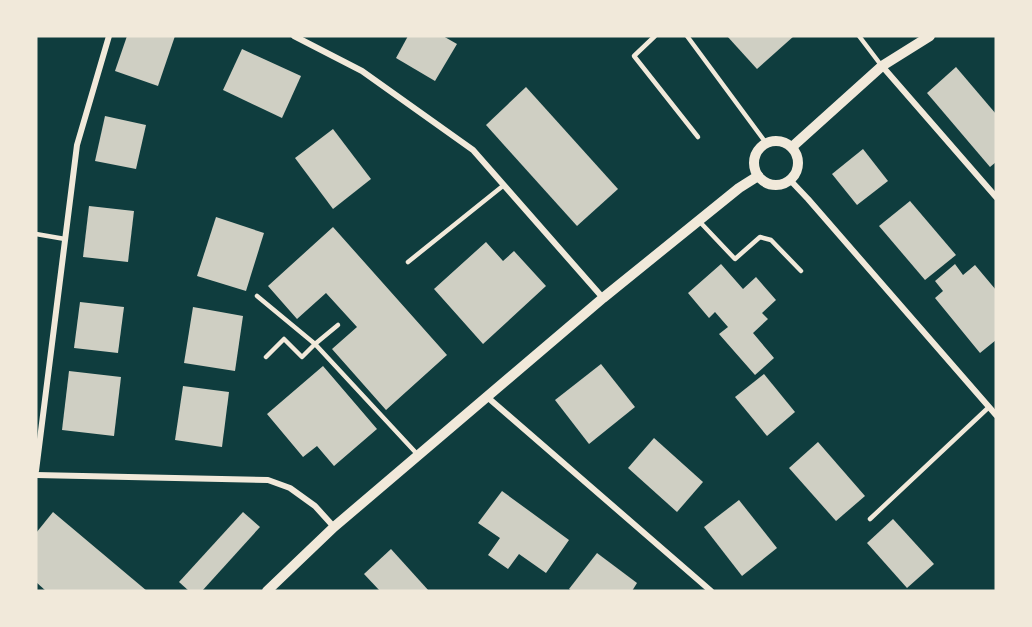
<svg xmlns="http://www.w3.org/2000/svg" width="1032" height="627" font-family="Barlow,sans-serif">
<style>
.building{fill:#cfcfc3}
.lines{fill:none;stroke-linecap:round;stroke-linejoin:round}
.service{stroke:#f1e9da;stroke-width:4.5}
.minor{stroke:#f1e9da;stroke-width:6}
.tertiary{stroke:#f1e9da;stroke-width:10}
</style>
<rect width="100%" height="100%" fill="#0f3d3e"/>
<g class="building">
<polygon points="127,36 175,36 158,86 115,71"/>
<polygon points="408,36 443,36 457,44 435,81 396,58"/>
<polygon points="727,36 794,36 757,69"/>
<polygon points="242,49 301,76 282,118 223,90"/>
<polygon points="956,67 996,114 996,162 990,167 927,93"/>
<polygon points="526,87 618,189 577,226 486,125"/>
<polygon points="105,116 146,125 136,169 95,161"/>
<polygon points="333,129 371,179 333,209 295,158"/>
<polygon points="863,149 888,181 857,205 832,174"/>
<polygon points="910,201 956,255 925,280 879,226"/>
<polygon points="89,206 134,211 128,262 83,257"/>
<polygon points="216,217 264,233 246,291 197,276"/>
<polygon points="333,227 447,355 386,410 332,349 357,327 326,293 297,319 268,286"/>
<polygon points="486,242 503,261 514,251 546,286 483,344 434,289"/>
<polygon points="721,264 743,289 756,277 776,300 762,313 768,319 753,333 774,358 755,375 719,334 728,327 715,312 709,318 688,293"/>
<polygon points="955,264 963,275 975,265 996,290 996,340 980,353 935,298 943,291 935,281"/>
<polygon points="80,302 124,307 118,353 74,348"/>
<polygon points="193,307 243,316 235,371 184,363"/>
<polygon points="601,364 635,407 589,444 555,400"/>
<polygon points="323,366 377,429 334,466 317,446 303,457 267,414"/>
<polygon points="69,371 121,377 114,436 62,430"/>
<polygon points="764,374 795,412 767,436 735,397"/>
<polygon points="183,386 229,392 222,447 175,440"/>
<polygon points="654,438 703,482 677,512 628,468"/>
<polygon points="818,442 865,496 836,521 789,468"/>
<polygon points="502,491 569,540 546,573 519,554 508,569 488,555 500,538 478,523"/>
<polygon points="739,500 777,548 742,576 704,527"/>
<polygon points="53,512 147,591 46,591 36,582 36,533"/>
<polygon points="243,512 260,527 202,591 189,591 179,582"/>
<polygon points="893,519 934,564 907,588 867,543"/>
<polygon points="391,549 429,591 380,591 364,574"/>
<polygon points="597,553 637,583 632,591 572,591 569,589"/>
</g>
<g class="lines">
<g class="service">
<polyline points="655,36 634,56 698,137"/>
<polyline points="687,36 766,143"/>
<polyline points="859,36 881,65"/>
<polyline points="699,221 735,259 760,237 771,240 801,271"/>
<polyline points="36,234 65,239"/>
<polyline points="408,262 504,185"/>
<polyline points="257,296 315,344 302,357 284,339 266,357"/>
<polyline points="338,325 315,344 418,455"/>
<polyline points="870,519 989,407"/>
</g>
<g class="minor">
<polyline points="294,36 362,71 473,150 603,298"/>
<polyline points="882,66 996,197"/>
<polyline points="790,180 808,199 996,415"/>
<polyline points="486,396 711,591"/>
<polyline points="36,471 77,145 109,36"/>
<polyline points="36,475 268,480 290,488 315,506 334,527"/>
</g>
<g class="tertiary">
<circle cx="776" cy="163" r="22"/>
<polyline points="792,147 882,66 930,36"/>
<polyline points="267,591 334,527 603,298 739,188 758,176"/>
</g>
</g>
<rect width="1032" height="627" fill="none" stroke="#f1e9da" stroke-width="75"/>
</svg>
